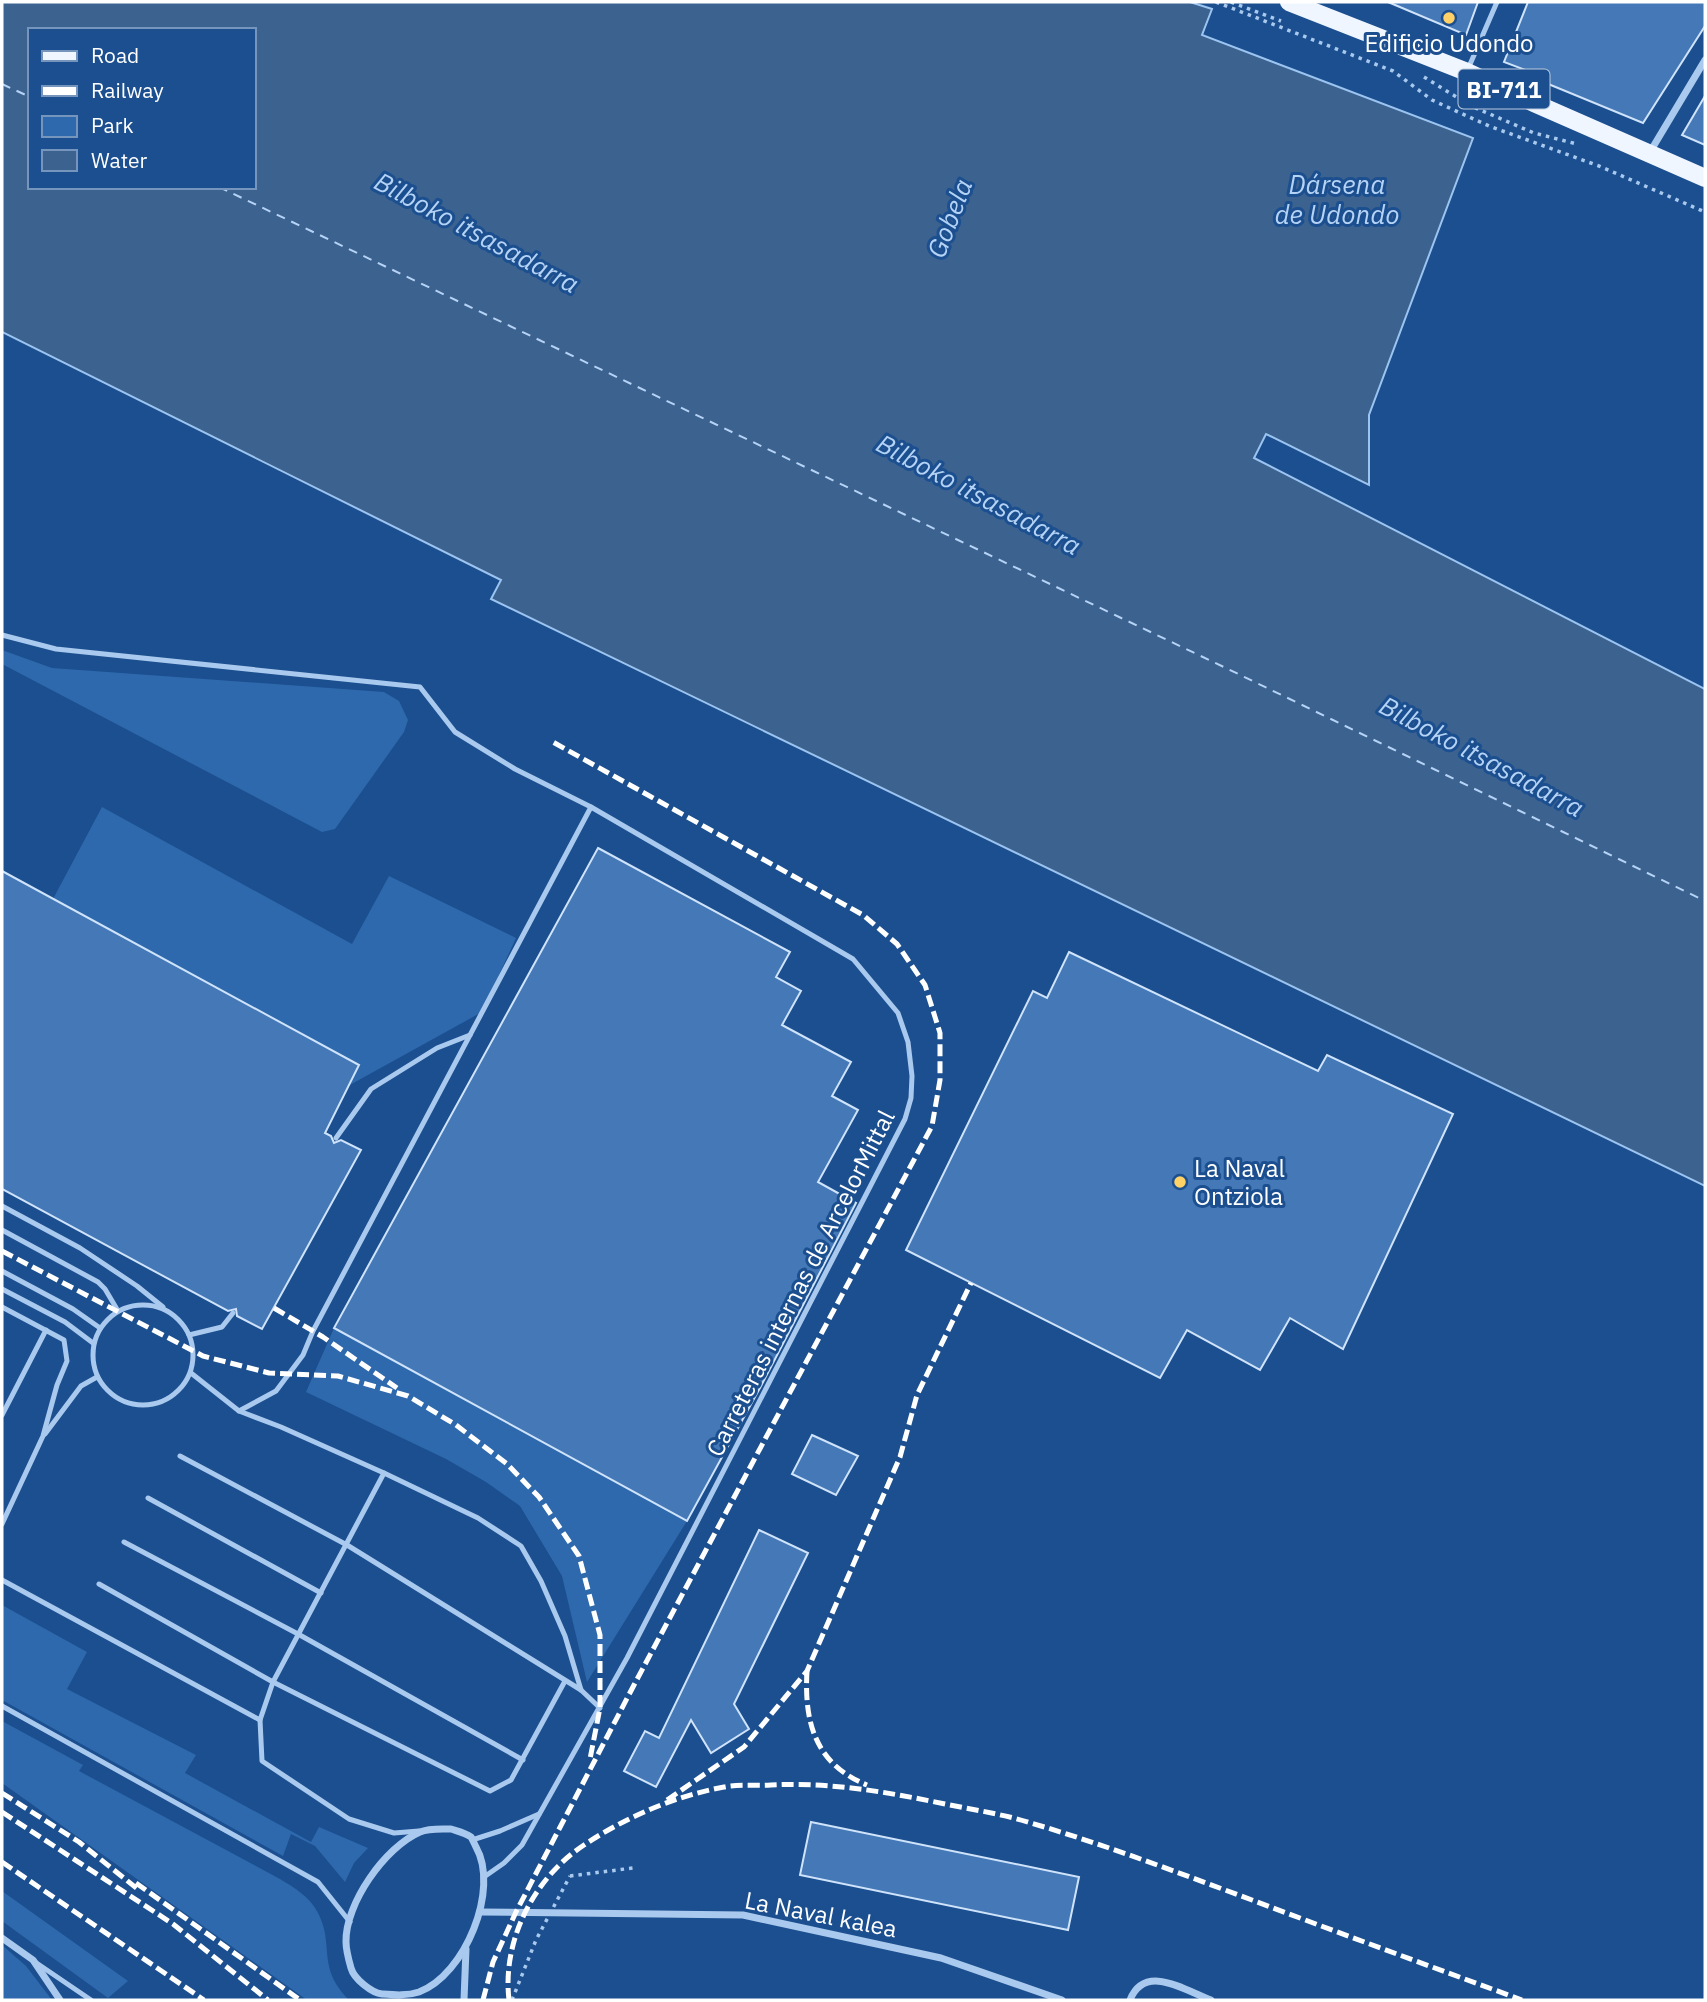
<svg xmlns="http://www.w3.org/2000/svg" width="1707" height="2002" font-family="'IBM Plex Sans',sans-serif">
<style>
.green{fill:#2e69ad}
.water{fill:#3c6290;stroke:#9cc4f0;stroke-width:2;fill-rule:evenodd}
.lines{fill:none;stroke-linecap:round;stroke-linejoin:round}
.ferry{stroke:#b5d3f5;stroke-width:2;stroke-dasharray:9 7;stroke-linecap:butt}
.building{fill:#4478b7;stroke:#cfe3fa;stroke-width:2}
.path{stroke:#a9c9ee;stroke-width:3.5;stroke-dasharray:3.5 5;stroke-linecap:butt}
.service{stroke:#a9c9ee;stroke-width:5}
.minor{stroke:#a9c9ee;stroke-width:7}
.primary{stroke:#f0f6ff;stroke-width:18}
.rail{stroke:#fff;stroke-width:5;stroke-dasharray:12 5;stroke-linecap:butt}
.path-bridge{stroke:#a9c9ee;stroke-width:3.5;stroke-dasharray:3.5 5;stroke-linecap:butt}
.poi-dot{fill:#ffd166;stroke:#1b4f8f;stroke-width:2.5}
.labels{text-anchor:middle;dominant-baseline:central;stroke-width:6;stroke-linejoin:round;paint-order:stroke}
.shield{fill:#1b4f8f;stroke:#bbcadd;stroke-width:2}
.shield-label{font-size:23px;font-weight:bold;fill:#fff}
.poi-label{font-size:24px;fill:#fff;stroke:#1b4f8f}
.street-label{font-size:24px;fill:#fff;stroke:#1b4f8f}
.water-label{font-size:26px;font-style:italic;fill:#b5d3f5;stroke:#1b4f8f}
</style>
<rect width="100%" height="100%" fill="#1b4f8f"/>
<g class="green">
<polygon points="2,650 52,668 384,692 399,701 408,720 404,732 335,829 322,832 2,664"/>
<polygon points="102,807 352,944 389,876 516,938 482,1012 348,1086 358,1064 53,899"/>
<polygon points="334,1328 687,1521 587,1682 562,1576 520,1506 486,1482 446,1459 306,1392"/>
<polygon points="2,1605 87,1652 67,1689 196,1755 185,1773 311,1842 319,1827 368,1848 354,1863 345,1882 315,1846 291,1834 283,1856 2,1700"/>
<path d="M2 1721 83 1765 79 1771 280 1879C295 1888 310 1897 318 1913 335 1946 316 1966 349 2000H307L2 1783Z"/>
<polygon points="2,1891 128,1981 108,1998 2,1921"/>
<polygon points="2,1945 26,1966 52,2000 2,2000"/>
</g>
<path class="water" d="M2 2H1190L1212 9 1202 35 1473 138 1369 415V485L1266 434 1254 458 1705 689V1186L491 599 501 580 2 332ZM30 30H254V187H30Z"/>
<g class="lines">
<g class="ferry">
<polyline points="2,84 30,97"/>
<polyline points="219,187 1228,669 1705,901"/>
</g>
</g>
<g class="building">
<polygon points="1388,2 1478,2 1466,35"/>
<polygon points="1528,2 1705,2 1705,26 1643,123 1541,81 1544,77 1504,62"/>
<polygon points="1705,96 1705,145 1682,135"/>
<polygon points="598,848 790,952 776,977 801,991 782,1025 851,1062 832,1096 858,1110 818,1182 856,1203 761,1386 687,1521 334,1328"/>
<polygon points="2,871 359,1065 325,1133 331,1136 334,1143 341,1140 361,1150 262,1329 237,1316 236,1309 228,1311 2,1189"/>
<polygon points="1069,952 1318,1071 1327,1055 1453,1114 1343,1349 1290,1318 1260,1370 1187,1330 1160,1378 906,1250 1033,991 1047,998"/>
<polygon points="812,1435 858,1456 836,1495 792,1474"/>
<polygon points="759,1530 808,1553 734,1704 749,1729 711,1753 691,1720 656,1787 624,1771 645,1731 659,1738"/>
<polygon points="811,1822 1079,1877 1068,1930 800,1875"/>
</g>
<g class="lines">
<g class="path">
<polyline points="1216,2 1393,71 1432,100 1489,126 1599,166 1705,212"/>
<polyline points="1231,2 1281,21"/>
<polyline points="1424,77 1471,106 1534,133 1577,144"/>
<polyline points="570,1876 633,1868"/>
</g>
<g class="service">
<polyline points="1468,69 1497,2"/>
<polyline points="2,635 56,649 420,687 455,732 515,769 591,807 853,959 898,1013 908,1042 912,1076 911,1098 905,1119 627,1658 522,1845 504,1863 484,1877"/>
<polyline points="336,1138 371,1089 437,1048 470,1035"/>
<polyline points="2,1206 80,1248 137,1286 163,1307"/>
<polyline points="2,1230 98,1282 105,1289 118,1311"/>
<polyline points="2,1271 73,1309 100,1328"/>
<polyline points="2,1289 65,1322 93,1343"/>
<circle cx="143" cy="1355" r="50"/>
<polyline points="2,1307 64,1340 67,1361 57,1385 43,1436 2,1524"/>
<polyline points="189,1335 222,1327 233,1313"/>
<polyline points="191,1373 239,1411 281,1427 384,1473 273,1682 260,1720 262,1761 349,1819 394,1833 419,1831"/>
<polyline points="239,1411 276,1391 303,1355 313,1331 591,807"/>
<polyline points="2,1415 46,1330"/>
<polyline points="45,1434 81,1386 97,1377"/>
<polyline points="180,1456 347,1545 581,1690 600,1708"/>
<polyline points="384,1473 478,1518 521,1546 541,1581 565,1636 581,1690"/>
<polyline points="148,1498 321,1593"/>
<polyline points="124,1542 298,1634 523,1760"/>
<polyline points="2,1580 260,1720"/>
<polyline points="99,1584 273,1682 490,1791 511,1780 565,1681"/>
<polyline points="2,1706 318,1882 350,1922"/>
<polyline points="472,1840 500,1831 539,1814"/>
<polyline points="35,1962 91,2000"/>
</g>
<g class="minor">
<polyline points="1650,152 1705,60"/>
<path d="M451 1829C457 1831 466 1833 471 1837 473 1840 474 1843 476 1847 500 1889 465 1975 419 1992 407 1996 395 1995 382 1994 372 1993 354 1979 351 1968 349 1961 346 1950 346 1942 345 1904 385 1847 420 1832 429 1828 441 1829 451 1829Z"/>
<polyline points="480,1912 743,1915 941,1958 1062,2000"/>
<polyline points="2,1938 33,1960 60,2000"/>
<polyline points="464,2000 466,1949"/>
<path d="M1130 2000C1145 1963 1184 1990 1211 2000"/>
</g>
<polyline class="primary" points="1289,2 1467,72 1534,103 1705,178"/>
<g class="rail">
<polyline points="2,1251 203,1356 269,1373 338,1376 408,1396 456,1425 507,1464 539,1497 579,1556 600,1635 600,1708 590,1759"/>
<polyline points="274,1308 323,1337 397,1388"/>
<path d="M807 1671C804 1722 815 1764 867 1785"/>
<polyline points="2,1793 79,1842 140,1891"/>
<polyline points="667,1800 744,1747 807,1671 900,1457 917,1395 971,1283"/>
<polyline points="2,1812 173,1924 268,2000"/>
<polyline points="2,1862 204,2000"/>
<polyline points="136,1883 300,2000"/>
<polyline points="483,2000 493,1962 516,1912 634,1685 932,1126 940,1080 940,1033 925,985 897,944 863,915 551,741"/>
<path d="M509 2000C502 1940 534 1878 584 1845 626 1817 675 1796 724 1787 739 1784 756 1786 771 1785 831 1782 887 1792 945 1804 974 1810 1003 1814 1031 1823 1106 1845 1179 1873 1252 1900 1342 1934 1432 1967 1522 2000"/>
</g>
<polyline class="path-bridge" points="512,2000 536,1940 570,1876"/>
</g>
<g class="poi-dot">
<circle cx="1449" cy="18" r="7"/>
<circle cx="1180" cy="1182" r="7"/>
</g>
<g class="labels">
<rect class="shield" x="1458.5" y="69.5" width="91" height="39" rx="5"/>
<g class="shield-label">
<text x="1504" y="89">BI-711</text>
</g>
<g class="poi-label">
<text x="1449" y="43">Edificio Udondo</text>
<text x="1194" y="1168" text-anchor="start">La Naval<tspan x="1194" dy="28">Ontziola</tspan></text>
</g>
<g class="street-label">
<text transform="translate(800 1283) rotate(-63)">Carreteras internas de ArcelorMittal</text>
<text transform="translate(821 1914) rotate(11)">La Naval kalea</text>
</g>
<g class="water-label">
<text x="1337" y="184">Dársena<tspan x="1337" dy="30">de Udondo</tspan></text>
<text transform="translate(949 218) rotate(-69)">Gobela</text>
<text transform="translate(477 232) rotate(28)">Bilboko itsasadarra</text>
<text transform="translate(979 494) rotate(28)">Bilboko itsasadarra</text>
<text transform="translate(1482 756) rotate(28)">Bilboko itsasadarra</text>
</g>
</g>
<rect width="1707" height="2002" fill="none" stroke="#ffffff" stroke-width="7"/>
<rect x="28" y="28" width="228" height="161" fill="#1b4f8f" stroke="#7695bc" stroke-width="2"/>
<rect x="42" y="51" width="35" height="10" fill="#f0f6ff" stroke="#7695bc" stroke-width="2"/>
<text x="91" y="63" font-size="21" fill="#ffffff">Road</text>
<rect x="42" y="86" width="35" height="10" fill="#ffffff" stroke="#7695bc" stroke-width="2"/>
<text x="91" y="98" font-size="21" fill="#ffffff">Railway</text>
<rect x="42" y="116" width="35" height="21" fill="#2e69ad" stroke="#7695bc" stroke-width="2"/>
<text x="91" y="133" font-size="21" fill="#ffffff">Park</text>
<rect x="42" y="150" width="35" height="21" fill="#3c6290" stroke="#7695bc" stroke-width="2"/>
<text x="91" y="168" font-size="21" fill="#ffffff">Water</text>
</svg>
